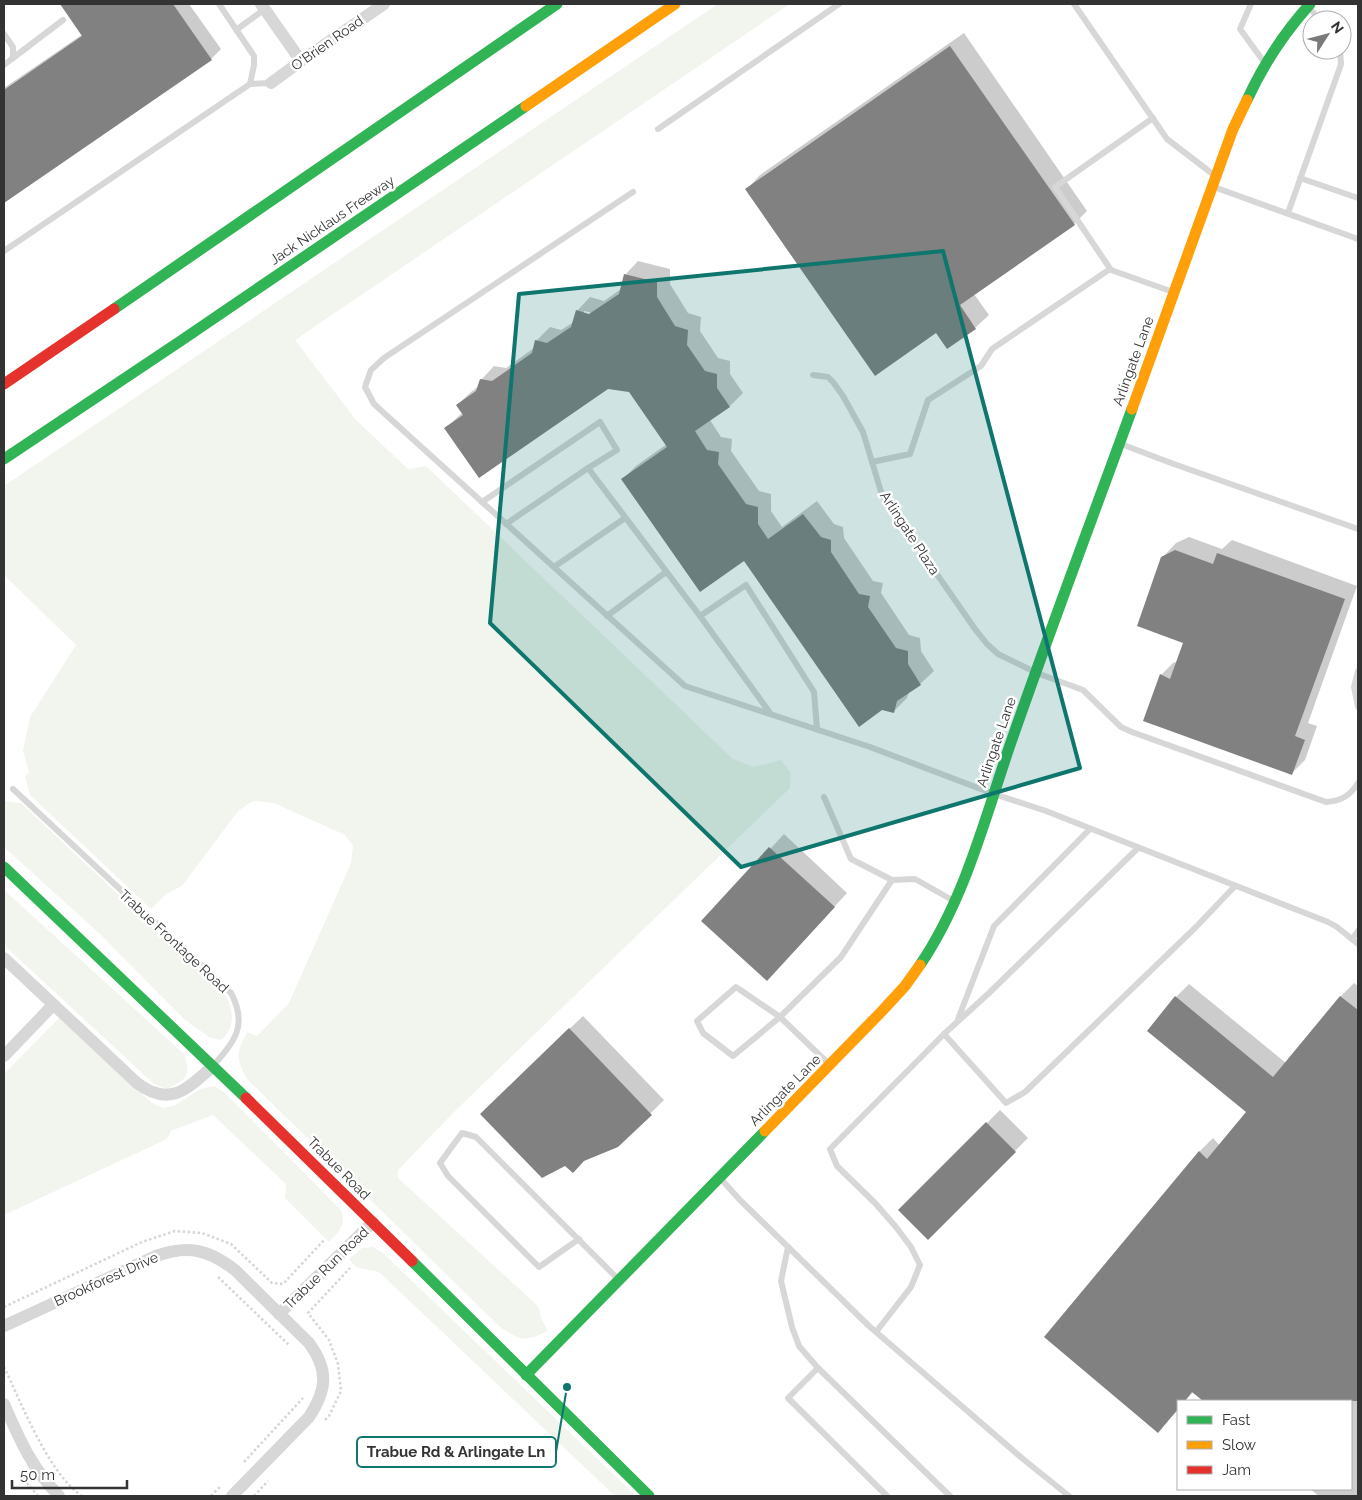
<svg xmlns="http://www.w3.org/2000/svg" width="1362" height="1500" font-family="Raleway,sans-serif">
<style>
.green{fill:#f1f5ed}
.shadow{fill:#0003;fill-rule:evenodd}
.building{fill:#818181}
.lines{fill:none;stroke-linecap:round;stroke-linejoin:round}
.path{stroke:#d6d6d6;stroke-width:2.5;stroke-dasharray:2.5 2.5;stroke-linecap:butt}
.lane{stroke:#d7d7d7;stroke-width:6}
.street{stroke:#d7d7d7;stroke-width:12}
.fast{stroke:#30b455;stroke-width:11}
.slow{stroke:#ff9f0a;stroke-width:11}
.jam{stroke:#e5322d;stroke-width:11}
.marked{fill:#0f766e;fill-opacity:0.2;stroke:#0f766e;stroke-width:4;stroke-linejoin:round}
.labels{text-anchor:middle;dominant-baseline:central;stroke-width:5;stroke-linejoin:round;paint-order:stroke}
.street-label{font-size:14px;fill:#333;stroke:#fff}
.leader{fill:none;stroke:#0f766e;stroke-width:2}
.callout-dot{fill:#0f766e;stroke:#fff;stroke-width:2}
.callout{fill:#fff;stroke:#0f766e;stroke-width:2}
.callout-label{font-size:15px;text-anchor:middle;font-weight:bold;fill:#333}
</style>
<rect width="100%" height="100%" fill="#fff"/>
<g class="green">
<path d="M718 4H790L295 340 356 420 408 469 426 466 733 759 754 767 781 760 791 773 790 788 455 1111 398 1170V1178L538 1306 541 1318 548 1331C524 1342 522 1341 501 1328L246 1078C236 1056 236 1054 247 1032L257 1036 289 1003 351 863 353 846 345 835 274 803 253 801 238 811 182 886 166 894 151 909 30 795 25 776 29 772 23 751 30 717 76 645 4 575V486Z"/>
<path d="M4 801 21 803 226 996C234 1012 235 1028 221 1040L209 1037 184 1019 100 934 4 847Z"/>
<path d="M4 890 184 1054C191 1076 187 1079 167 1089L154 1084 4 945Z"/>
<path d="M59 1018 152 1103 163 1108 176 1105 200 1089 214 1086 224 1092 341 1210C346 1226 340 1230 329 1242L285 1198 286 1184 213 1115 171 1131 167 1139 4 1215V1074Z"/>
<polygon points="373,1247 383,1253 636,1496 615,1496 379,1272 356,1267 349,1259 362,1248"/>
</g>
<g class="shadow">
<polygon points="62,4 189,4 221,49 211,59 4,201 4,88 83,34"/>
<polygon points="964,33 1087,211 1074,224 974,294 989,315 975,328 948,347 937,332 747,189 760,175"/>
<path d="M638 261 670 269V284L688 313 701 317 700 331 718 358 730 361V374L743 393 730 406 710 420 721 437 732 439 731 451 759 491 771 494V511L782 527 817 501 834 524 843 527 844 538 873 581 883 583 881 593 909 635 920 638 921 651 934 671 920 684 909 692 907 698 894 711 745 559 623 479 636 466 667 444 630 391 607 388 446 428 463 412 457 405 471 392 479 386 481 380 494 366 506 368 534 348 536 341 550 327 561 330 574 322 577 311 590 297 604 301 621 289 625 275ZM584 311 596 314 595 317 584 314Z"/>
<polygon points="1189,537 1222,549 1232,540 1357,586 1308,723 1317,726 1305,760 1292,773 1161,675 1174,662 1177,663 1185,642 1163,557 1176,543"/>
<polygon points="784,834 847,893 767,980 703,921"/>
<polygon points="1354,983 1358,986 1358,1496 1319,1496 1310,1489 1351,1489 1351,1401 1205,1401 1194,1391 1185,1401 1178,1401 1178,1410 1158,1431 1046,1337 1200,1151 1213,1138 1220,1146 1248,1112 1176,997 1189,984 1286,1063 1341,996"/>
<polygon points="583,1016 664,1100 617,1146 495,1100"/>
<polygon points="1000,1110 1028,1138 928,1238 900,1210"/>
</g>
<g class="building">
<polygon points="60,4 173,4 212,60 4,203 4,90 82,36"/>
<polygon points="950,46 1075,225 960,305 976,329 947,349 936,333 875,376 745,189"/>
<polygon points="624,274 657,282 657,297 675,326 688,330 687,345 705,371 717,374 717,388 730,407 695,431 707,450 719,452 718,464 746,504 758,507 758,524 768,539 803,514 821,537 831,540 831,552 859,594 870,596 868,607 896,648 908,651 908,664 921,685 897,701 894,713 882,710 859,727 744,561 700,592 621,479 667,447 629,392 608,389 479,478 444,428 463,415 456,405 476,391 480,379 492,381 532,353 535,340 547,343 571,327 576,310 589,314 619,294"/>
<polygon points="1175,550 1213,564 1217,553 1345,599 1295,736 1305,740 1292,775 1143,721 1160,674 1170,679 1183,643 1137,626 1161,557"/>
<polygon points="769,847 835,907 767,981 701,921"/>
<polygon points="1175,996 1273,1077 1340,996 1358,1010 1358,1401 1203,1401 1192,1392 1185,1401 1178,1401 1178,1409 1158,1433 1044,1337 1199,1151 1207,1159 1246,1112 1147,1031"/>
<polygon points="569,1028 652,1115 618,1147 584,1161 573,1173 565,1166 542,1178 480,1114"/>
<polygon points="986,1122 1016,1152 928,1240 898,1210"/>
</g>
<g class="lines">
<g class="path">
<polyline points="218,1277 290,1346"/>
<polyline points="4,1307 142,1242 175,1231 202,1233 231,1244 272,1283 283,1284 325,1239"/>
<path d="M4 1367C22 1404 48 1473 82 1496"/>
<polyline points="325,1420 329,1416 341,1391 338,1364 329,1340 308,1313 350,1268"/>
<polyline points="244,1462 303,1398"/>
<polyline points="22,1474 27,1483 38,1496"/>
<polyline points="211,1496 221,1486"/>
<polyline points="254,1496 268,1481"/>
</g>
<g class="lane">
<polyline points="219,4 254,56 254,65 250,84"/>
<polyline points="1074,4 1167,139 1214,175"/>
<polyline points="1251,4 1240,29 1264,62"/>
<polyline points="1308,7 1321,20"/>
<polyline points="236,30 265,9"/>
<polyline points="4,34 13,47 13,58 4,65"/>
<polyline points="13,58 63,20"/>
<polyline points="1153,118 1055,187 1111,270 1173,292"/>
<polyline points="658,129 839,4"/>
<polyline points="1300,178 1358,198"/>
<polyline points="1214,187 1358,239"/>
<polyline points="633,192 384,358 371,370 365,387 374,404 685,686 870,747 994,794 1046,811 1328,922 1337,927 1358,944"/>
<polyline points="1288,213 1339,70 1341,64 1340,50"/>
<polyline points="4,251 250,84 271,83"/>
<path d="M813 375 828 377 833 382 843 396 863 432 882 495 975 629 987 644 998 654 1037 673 1083 690 1121 727 1132 732 1326 802C1341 801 1350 796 1358 783"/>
<polyline points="1121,444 1171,463 1358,529"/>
<polyline points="872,462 910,454 928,400 981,366 992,349 1110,269"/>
<polyline points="588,468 700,616 746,585 814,692 817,729"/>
<polyline points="482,502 600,422 617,450 588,468 506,524"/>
<polyline points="554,567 625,518"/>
<polyline points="607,616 666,572"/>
<polyline points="700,616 770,713"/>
<polyline points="1358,671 1354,687 1358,707"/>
<path d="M13 789 231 993C248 1025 235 1041 213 1066"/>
<polyline points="824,797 851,859 892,880 841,957 780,1017 733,1056 703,1033 697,1021 736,987 780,1017 829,1064"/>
<polyline points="892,880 915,879 954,901"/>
<polyline points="1352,939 1358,931"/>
<polyline points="958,1019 994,926 1090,829"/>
<polyline points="944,1034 988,994 1138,848"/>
<polyline points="721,1179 740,1200 869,1326 1023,1459 1069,1496"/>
<polyline points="579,1239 539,1267 448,1176 440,1163 462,1133 476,1137 618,1279"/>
<polyline points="788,1247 781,1281 792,1327 799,1346 818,1368 950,1496"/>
<polyline points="876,1332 911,1287 920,1265 911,1247 896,1227 875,1203 837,1166 830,1149 944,1034 1006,1103 1025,1092 1196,927 1235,886"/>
<polyline points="818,1368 788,1398 887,1496"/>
</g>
<g class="street">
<polyline points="261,4 301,61"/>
<polyline points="271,83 301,61 384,4"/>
<path d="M4 958 137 1083C170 1108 187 1089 213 1066"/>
<polyline points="4,1056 53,1005"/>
<polyline points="279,1314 373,1222"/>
<path d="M4 1326 156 1256C188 1245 208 1249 235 1270L309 1343C329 1370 327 1390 309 1417L232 1496"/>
<path d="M4 1404C20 1440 31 1467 59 1496"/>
</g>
<g class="fast">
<path d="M1247 100C1263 65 1284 33 1310 4"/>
<polyline points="114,309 557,4"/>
<polyline points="4,459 182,340 526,106"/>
<polyline points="4,867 246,1098"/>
<path d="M920 965C964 900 984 822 1009 748 1048 635 1091 522 1132 409"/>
<polyline points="412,1261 649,1496"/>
<polyline points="526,1375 765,1131"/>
</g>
<g class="slow">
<polyline points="526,106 675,4"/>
<polyline points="1132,409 1233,129 1247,100"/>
<polyline points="765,1131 883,1010 905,986 920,965"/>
</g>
<g class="jam">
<polyline points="4,384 114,309"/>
<polyline points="246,1098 412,1261"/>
</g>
</g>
<path class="marked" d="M943 251 1080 768 741 867 490 623 519 294Z"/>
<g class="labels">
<g class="street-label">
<text transform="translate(327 43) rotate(-35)">O'Brien Road</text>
<text transform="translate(332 220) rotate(-34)">Jack Nicklaus Freeway</text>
<text transform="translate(1133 361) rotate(-70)">Arlingate Lane</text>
<text transform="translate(910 533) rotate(57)">Arlingate Plaza</text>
<text transform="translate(996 742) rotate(-71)">Arlingate Lane</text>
<text transform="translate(174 941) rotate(43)">Trabue Frontage Road</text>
<text transform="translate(785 1090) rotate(-45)">Arlingate Lane</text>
<text transform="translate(339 1168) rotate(45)">Trabue Road</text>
<text transform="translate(326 1268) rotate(-44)">Trabue Run Road</text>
<text transform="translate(106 1279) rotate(-24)">Brookforest Drive</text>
</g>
</g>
<path class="leader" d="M567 1387L556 1452"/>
<circle class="callout-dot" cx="567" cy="1387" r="5"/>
<rect class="callout" x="357" y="1437" width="199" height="30" rx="5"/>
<g class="callout-label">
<text x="456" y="1457">Trabue Rd &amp; Arlingate Ln</text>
</g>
<rect width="1362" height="1500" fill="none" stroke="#333333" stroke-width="10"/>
<rect x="1177" y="1400" width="175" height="90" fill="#ffffff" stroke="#adadad"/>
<rect x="1187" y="1416" width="25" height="8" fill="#30b455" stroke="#adadad"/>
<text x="1222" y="1425" font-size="15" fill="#333333">Fast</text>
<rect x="1187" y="1441" width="25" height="8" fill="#ff9f0a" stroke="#adadad"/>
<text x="1222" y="1450" font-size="15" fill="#333333">Slow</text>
<rect x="1187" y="1466" width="25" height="8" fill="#e5322d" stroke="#adadad"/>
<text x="1222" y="1475" font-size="15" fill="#333333">Jam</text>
<g transform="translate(1327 35) rotate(54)"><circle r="24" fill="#ffffff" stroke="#adadad"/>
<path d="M0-4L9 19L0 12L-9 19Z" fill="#7a7a7a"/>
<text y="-8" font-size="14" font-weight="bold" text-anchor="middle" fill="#333333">N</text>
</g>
<path d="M12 1480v8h115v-8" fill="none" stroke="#333333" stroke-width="2.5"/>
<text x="20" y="1480" font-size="15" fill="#333333" stroke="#ffffff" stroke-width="4" paint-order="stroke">50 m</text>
</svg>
